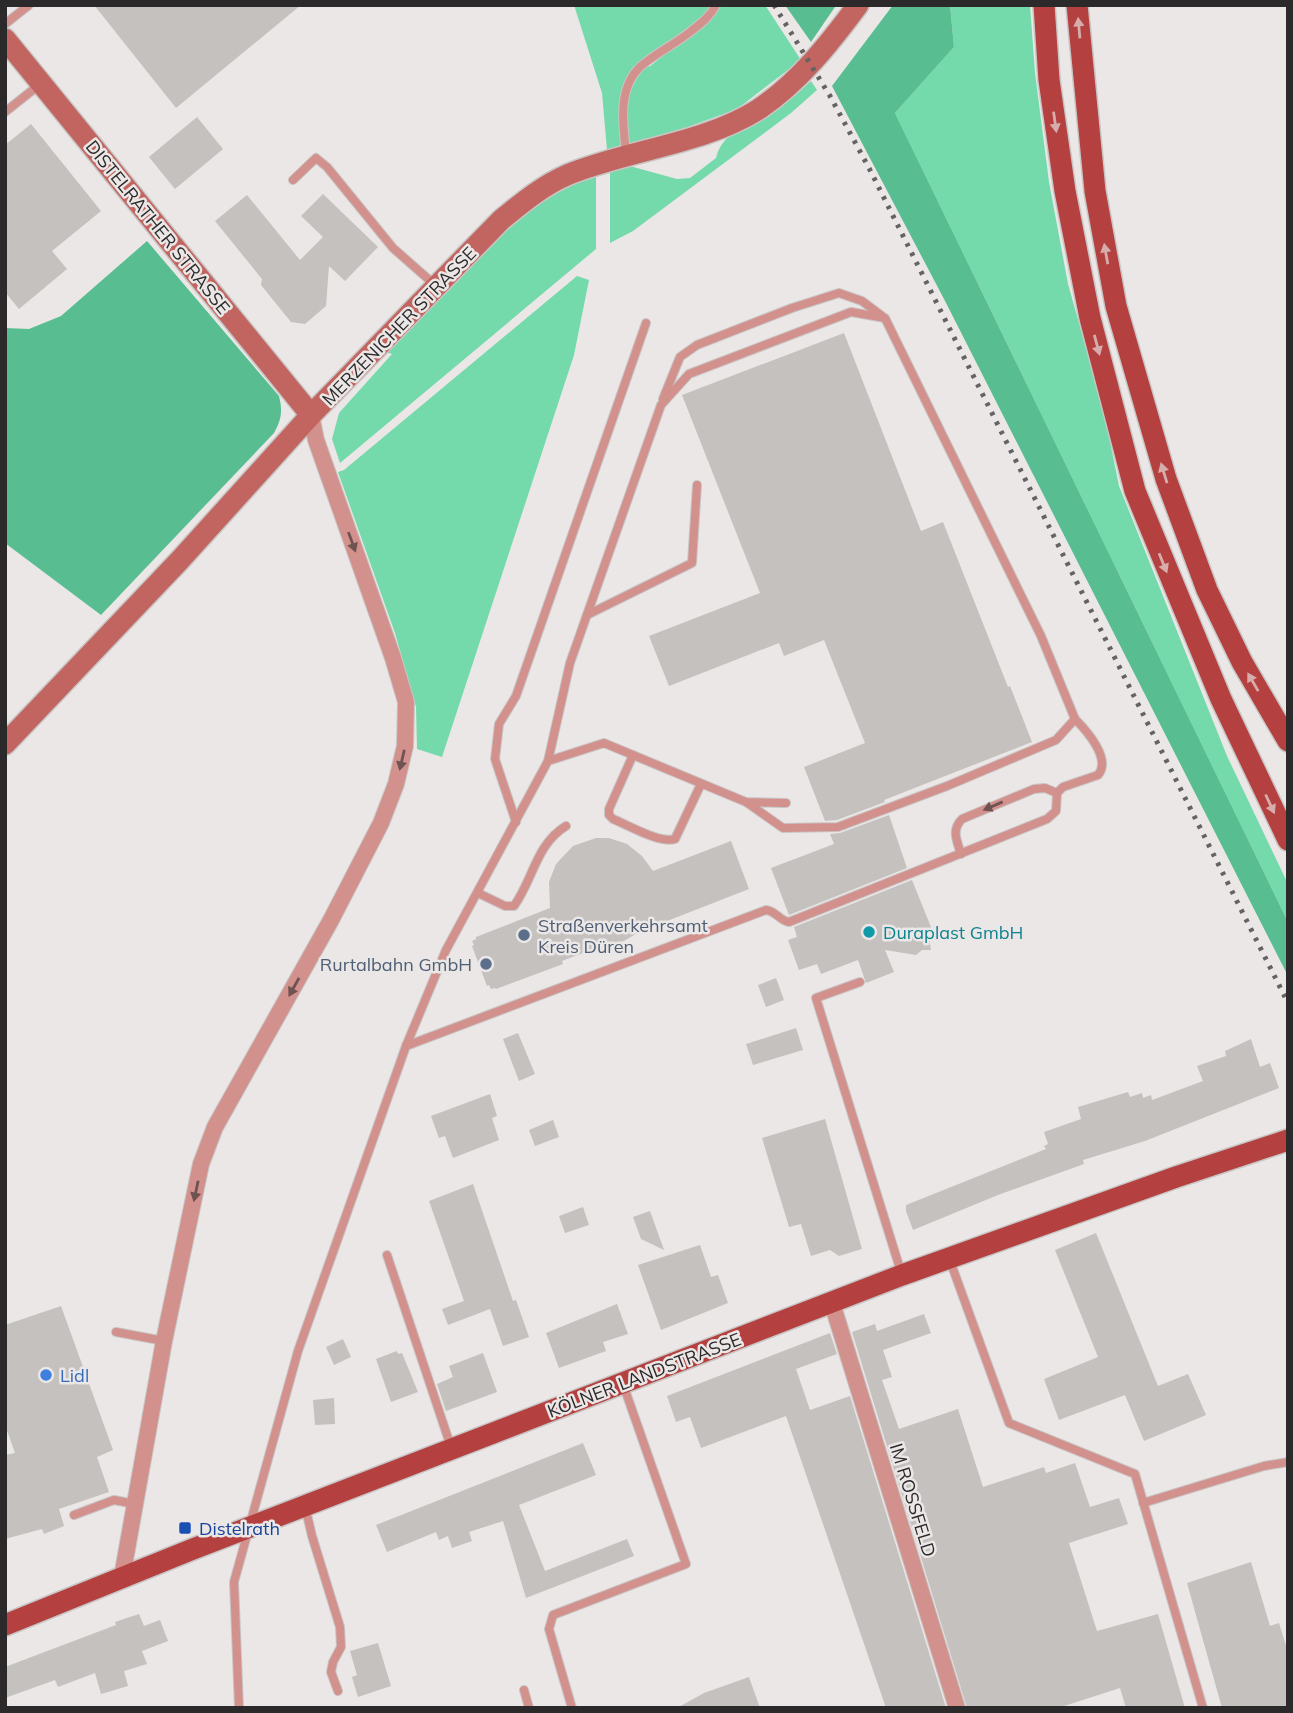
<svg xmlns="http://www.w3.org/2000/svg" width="1293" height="1713" font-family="Mulish,sans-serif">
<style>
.green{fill:#74daab}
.forest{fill:#58be91}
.building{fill:#c4c1bf}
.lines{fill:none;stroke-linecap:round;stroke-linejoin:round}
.lane-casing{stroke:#c8c5c4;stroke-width:10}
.street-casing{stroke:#c8c5c4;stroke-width:18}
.secondary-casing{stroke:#c8c5c4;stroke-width:24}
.primary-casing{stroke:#c8c5c4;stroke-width:24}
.lane{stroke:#d3918d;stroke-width:8}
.street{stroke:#d3918d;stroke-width:16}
.secondary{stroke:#c26560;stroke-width:21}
.primary{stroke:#b44040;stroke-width:21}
.rail{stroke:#646262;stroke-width:5;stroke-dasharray:3.5 7;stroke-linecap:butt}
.oneway{fill:#d7adac}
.oneway2{fill:#6e5351}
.culture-dot{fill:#0f9aa8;stroke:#eae7e6;stroke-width:2.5}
.service-dot{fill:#5c6f8a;stroke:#eae7e6;stroke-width:2.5}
.shop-dot{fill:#3f7fe0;stroke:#eae7e6;stroke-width:2.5}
.transit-dot{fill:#1a4fb4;stroke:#eae7e6;stroke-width:2.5}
.labels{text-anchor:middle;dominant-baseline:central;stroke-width:5;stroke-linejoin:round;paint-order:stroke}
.street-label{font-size:18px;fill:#2b2929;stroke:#eae7e6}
.service-label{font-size:18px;fill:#4e5e75;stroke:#eae7e6;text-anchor:start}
.culture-label{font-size:18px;fill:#0d838f;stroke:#eae7e6;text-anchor:start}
.shop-label{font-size:18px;fill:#366cbe;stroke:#eae7e6;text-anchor:start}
.transit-label{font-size:18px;fill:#164399;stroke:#eae7e6;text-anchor:start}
</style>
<rect width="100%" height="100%" fill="#eae7e6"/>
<g class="green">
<polygon points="574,5 711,5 708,12 648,58 649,67 716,13 719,5 765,5 801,60 737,109 685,128 607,150 602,93"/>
<polygon points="950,5 1030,5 1035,73 1049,182 1068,284 1104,412 1119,486 1227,756 1288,884 1288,922 895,113 954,47"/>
<path d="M811 81 817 90 791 113 633 231 610 243V169L626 165 677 179 690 178 716 158C723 130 749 127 771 113 785 104 798 93 811 81Z"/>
<polygon points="596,173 596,249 340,463 332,439 339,413 392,354 386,352 485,250 526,211 561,187"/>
<polygon points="577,276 589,280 574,355 442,757 417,749 416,707 395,633 338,472 344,470"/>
</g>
<g class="forest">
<polygon points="785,5 833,5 835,7 811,42"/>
<polygon points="893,5 950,5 954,47 895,113 1288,922 1288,976 944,299 832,86"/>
<path d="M147 241 279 396C283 412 281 420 274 433L101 615 5 543V328L29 329 61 316Z"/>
</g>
<g class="building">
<polygon points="94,5 301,5 176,108"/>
<polygon points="197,117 223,149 175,189 149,157"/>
<polygon points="31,124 101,211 52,251 67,269 19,309 5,292 5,145"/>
<polygon points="323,194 378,247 345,281 329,266 326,306 305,324 291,322 261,285 262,279 215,221 247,195 300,260 323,237 301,216"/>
<polygon points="844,333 921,531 943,522 1008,687 1010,686 1032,742 884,800 885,802 837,820 825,821 804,767 865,743 824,640 784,656 779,643 669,686 649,636 760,593 682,395"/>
<polygon points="889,815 907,868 789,915 771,868 834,844 830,834 840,833"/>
<polygon points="596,838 609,838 627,844 642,856 653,871 731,841 749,889 639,932 624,941 601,946 562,961 563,964 496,989 495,988 491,989 489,985 487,986 472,946 474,945 472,941 476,939 476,937 550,908 549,882 556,864 573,846"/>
<polygon points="912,880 933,932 928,933 931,950 922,950 916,955 885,950 894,972 866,983 858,960 821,974 817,964 799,970 788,940 797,937 794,927"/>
<polygon points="776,978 784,1000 766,1007 758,985"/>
<polygon points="796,1028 803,1050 753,1065 746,1044"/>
<polygon points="518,1033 535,1074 519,1081 503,1039"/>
<polygon points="1251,1039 1260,1067 1270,1063 1279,1088 1145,1141 1083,1160 1084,1164 998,1195 913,1230 906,1211 906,1205 1046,1149 1044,1146 1048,1144 1044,1132 1081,1119 1078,1107 1128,1092 1130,1097 1142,1093 1143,1098 1151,1095 1152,1100 1203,1081 1197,1066 1226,1056 1225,1051"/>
<polygon points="490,1094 497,1116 492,1118 499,1140 453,1158 445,1136 439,1138 431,1116"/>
<polygon points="825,1119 862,1249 839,1256 830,1250 811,1256 801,1224 789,1227 762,1138"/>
<polygon points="553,1120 559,1137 535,1146 529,1130"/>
<polygon points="473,1184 513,1301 516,1300 529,1337 503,1346 490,1309 448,1325 442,1309 464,1301 429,1201"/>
<polygon points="583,1207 589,1225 565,1233 559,1216"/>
<polygon points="650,1211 664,1250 641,1239 633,1217"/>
<polygon points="1096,1233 1158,1386 1188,1374 1206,1415 1144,1441 1125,1395 1059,1420 1044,1379 1098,1357 1055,1250"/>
<polygon points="700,1245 711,1277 718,1275 728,1303 661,1330 638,1265"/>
<polygon points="617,1304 628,1334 603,1342 606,1351 559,1368 546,1333"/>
<polygon points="61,1306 113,1450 97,1457 109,1492 59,1509 64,1526 44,1534 42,1529 5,1539 5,1455 15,1453 5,1425 5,1325"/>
<polygon points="924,1314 931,1333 883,1350 892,1377 882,1380 899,1429 958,1409 983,1487 1044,1467 1046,1473 1075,1463 1090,1507 1119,1498 1128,1524 1069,1543 1097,1631 1158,1614 1185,1708 1126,1708 1120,1688 1058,1708 967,1708 852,1332 875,1324 877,1331"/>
<polygon points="830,1333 837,1354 796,1369 810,1410 850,1396 946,1708 886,1708 786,1416 701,1448 690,1417 676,1422 667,1396"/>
<polygon points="343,1339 351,1357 334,1365 326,1347"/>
<polygon points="397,1351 398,1354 402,1353 418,1392 391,1402 376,1359"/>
<polygon points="483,1353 497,1392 446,1411 437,1384 453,1377 449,1366"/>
<polygon points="334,1398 335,1424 315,1425 313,1400"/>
<polygon points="583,1443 596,1475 519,1505 545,1571 627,1539 634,1556 526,1598 503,1521 469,1532 472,1541 452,1548 448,1536 439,1540 436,1532 387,1552 376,1525"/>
<polygon points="1251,1562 1270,1626 1279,1623 1288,1652 1288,1708 1222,1708 1187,1583"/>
<polygon points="139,1614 144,1626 160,1620 168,1641 142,1651 147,1664 124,1671 128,1686 101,1694 95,1673 58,1687 55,1680 5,1698 5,1667 116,1625 115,1622"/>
<polygon points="378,1643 391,1686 358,1697 352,1677 357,1675 350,1651"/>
<polygon points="749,1677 760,1708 677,1708 704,1693"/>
</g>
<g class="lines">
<g class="lane-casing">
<g id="lane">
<polyline points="5,24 29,5"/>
<polyline points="5,112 39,85"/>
<path d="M626 153C623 124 617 88 641 66 656 53 675 44 690 32 700 24 710 17 716 5"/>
<polyline points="293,180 316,158 327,167 393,248 435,285"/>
<polyline points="663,399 680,357 697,345 792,308 839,293 862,301 882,316"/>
<polyline points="587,615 692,563 697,485"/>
<path d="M633 755 609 809V815L613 819C628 825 660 844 675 839L701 784"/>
<polyline points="548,761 570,663 661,405 689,374 851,312 885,318 1041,636 1075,719 1056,740 947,786 838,827 783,828 746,802"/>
<path d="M1057 793 1063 787 1098 775C1112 759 1086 730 1075 719"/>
<polyline points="516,822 495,759 499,724 516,696 646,323"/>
<path d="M961 854C957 841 951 830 962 819L1034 789 1045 788 1057 793"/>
<path d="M478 893 505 906H514C533 880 536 844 566 826"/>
<polyline points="860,982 816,998 901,1272"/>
<path d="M406 1046 766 910C776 911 780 921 789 922L1047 819 1056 811 1057 793"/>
<polyline points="387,1255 451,1447"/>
<polyline points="949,1258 1009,1423 1135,1474 1203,1708"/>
<polyline points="116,1332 164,1341"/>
<polyline points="1143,1503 1264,1466 1288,1462"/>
<polyline points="305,1506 312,1536 340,1627 341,1647 333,1662 331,1672 338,1691"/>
<polyline points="74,1515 114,1500 135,1504"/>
<polyline points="524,1690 529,1708"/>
<polyline points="239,1708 234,1582 298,1351 406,1046 446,950 548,761 604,743 746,802 786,803"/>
<polyline points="572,1708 549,1629 553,1615 686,1564 623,1384"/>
</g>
</g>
<g class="street-casing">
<g id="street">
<polyline points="832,1303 957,1708"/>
<polyline points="122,1577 164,1341 201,1164 215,1127 331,920 381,823 396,784 405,746 406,702 393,658 316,440 311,415"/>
</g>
</g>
<g class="secondary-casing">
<g id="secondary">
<polyline points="5,39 311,415"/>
<path d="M5 744 180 560 311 415 501 220C522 203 542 186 567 175 627 150 704 144 759 109 799 82 829 44 858 5"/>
</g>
</g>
<g class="primary-casing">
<g id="primary">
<polyline points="1044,5 1049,80 1065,191 1090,318 1135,491 1221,699 1288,840"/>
<polyline points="1077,5 1095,191 1116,306 1166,479 1207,590 1242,662 1288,741"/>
<polyline points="5,1625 193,1549 902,1275 1176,1177 1288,1140"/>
</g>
</g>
<use href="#lane" class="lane"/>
<use href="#street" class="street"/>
<use href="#secondary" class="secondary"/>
<use href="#primary" class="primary"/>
<polyline class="rail" points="774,5 830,96 870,170 1288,1003"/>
</g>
<defs><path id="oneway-solid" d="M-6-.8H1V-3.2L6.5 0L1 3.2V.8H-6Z" transform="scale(1.75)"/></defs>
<g class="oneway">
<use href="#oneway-solid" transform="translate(1079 28) rotate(-95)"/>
<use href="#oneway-solid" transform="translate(1055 122) rotate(82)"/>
<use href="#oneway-solid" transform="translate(1106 254) rotate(-100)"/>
<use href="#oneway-solid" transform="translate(1097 345) rotate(75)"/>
<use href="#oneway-solid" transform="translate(1164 473) rotate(-107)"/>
<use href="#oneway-solid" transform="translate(1163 563) rotate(68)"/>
<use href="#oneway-solid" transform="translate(1253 682) rotate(-120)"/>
<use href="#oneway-solid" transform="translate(1270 804) rotate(65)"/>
</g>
<g class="oneway2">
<use href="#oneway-solid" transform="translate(352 542) rotate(70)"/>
<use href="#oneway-solid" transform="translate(402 760) rotate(103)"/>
<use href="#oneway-solid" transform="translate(993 806) rotate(157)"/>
<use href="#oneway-solid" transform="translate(294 987) rotate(119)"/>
<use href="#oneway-solid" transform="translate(196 1191) rotate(102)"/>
</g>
<circle class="culture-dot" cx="869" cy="932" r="7"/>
<g class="service-dot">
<circle cx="524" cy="935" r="7"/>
<circle cx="486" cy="964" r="7"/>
</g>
<circle class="shop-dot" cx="46" cy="1375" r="7"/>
<rect class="transit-dot" x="178" y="1521" width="14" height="14" rx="3.5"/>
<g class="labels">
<g class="street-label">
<text transform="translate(158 227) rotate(51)">DISTELRATHER STRASSE</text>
<text transform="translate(399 326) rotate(-46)">MERZENICHER STRASSE</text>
<text transform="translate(644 1375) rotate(-21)">KÖLNER LANDSTRASSE</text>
<text transform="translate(913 1500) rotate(73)">IM ROSSFELD</text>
</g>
<g class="service-label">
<text x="538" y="925">Straßenverkehrsamt<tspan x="538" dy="21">Kreis Düren</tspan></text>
<text x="472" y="964" text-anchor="end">Rurtalbahn GmbH</text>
</g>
<g class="culture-label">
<text x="883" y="932">Duraplast GmbH</text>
</g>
<g class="shop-label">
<text x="60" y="1375">Lidl</text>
</g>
<g class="transit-label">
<text x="199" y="1528">Distelrath</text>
</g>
</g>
<rect width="1293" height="1713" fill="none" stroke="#2b2929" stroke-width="14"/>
</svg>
